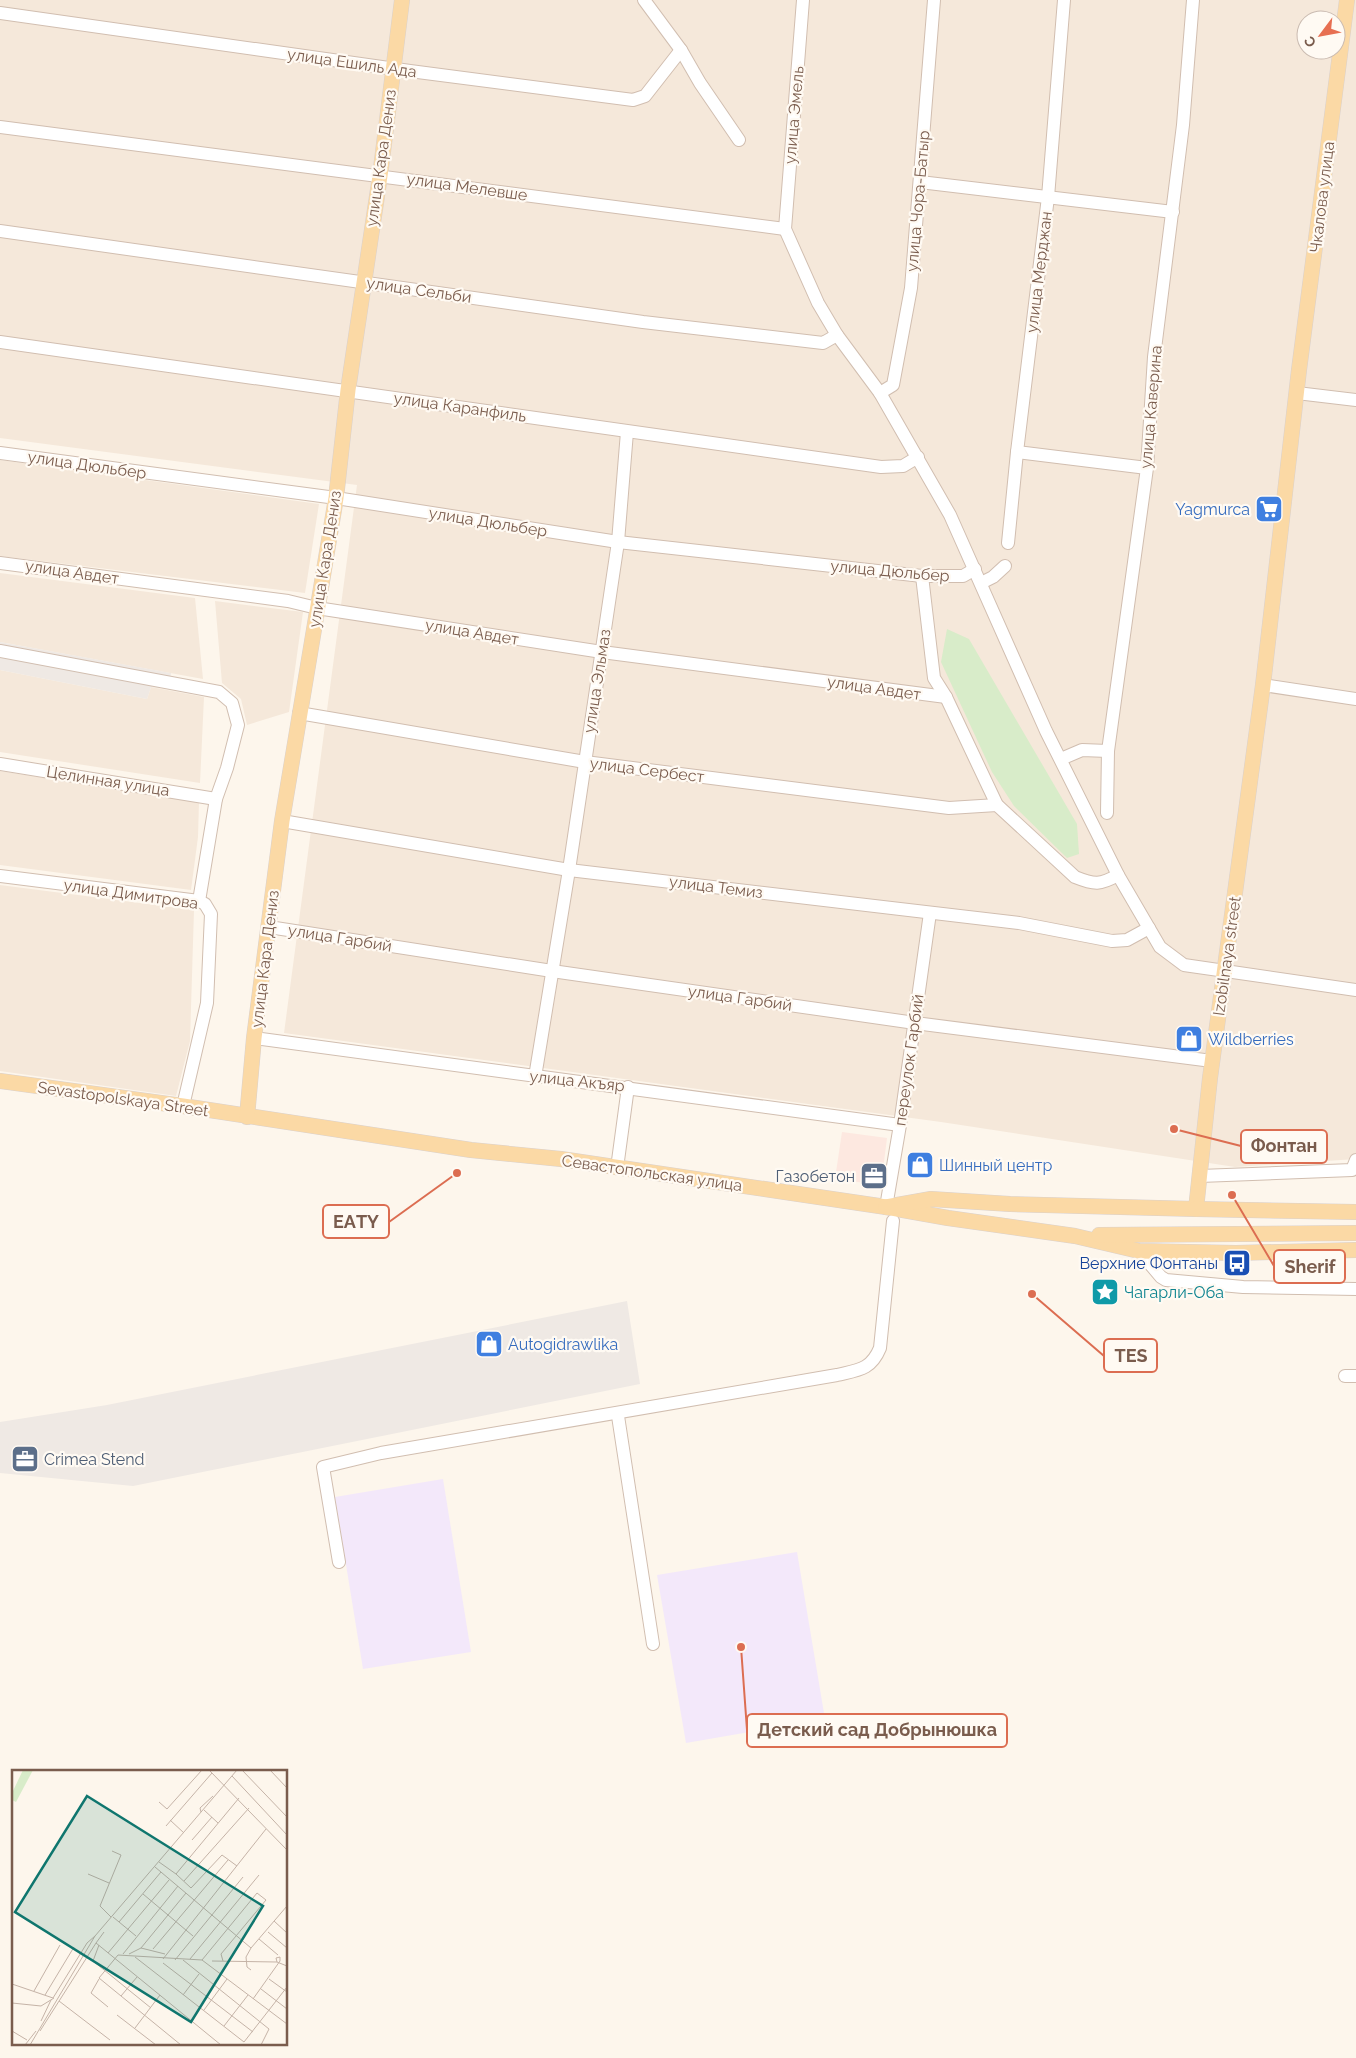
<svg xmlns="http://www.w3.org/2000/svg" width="1356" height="2058" font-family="Raleway,sans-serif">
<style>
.residential{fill:#f5e8da;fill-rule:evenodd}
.commercial{fill:#fde8e0}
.industrial{fill:#efe9e4}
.education{fill:#f3e8fa}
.green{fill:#d8ecc9}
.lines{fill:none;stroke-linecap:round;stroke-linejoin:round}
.minor-casing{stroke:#d1beb0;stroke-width:14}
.major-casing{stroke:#dad1cd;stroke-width:16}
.minor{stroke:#fff;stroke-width:12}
.major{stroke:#fbd9a5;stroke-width:15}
.labels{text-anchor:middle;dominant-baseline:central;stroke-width:4.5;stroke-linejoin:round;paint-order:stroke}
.street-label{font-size:16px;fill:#7a5c4d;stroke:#fffaf3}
.shop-label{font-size:16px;fill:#366cbe;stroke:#fffaf3;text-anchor:start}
.service-label{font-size:16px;fill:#4e5e75;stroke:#fffaf3;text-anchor:end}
.transit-label{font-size:16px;fill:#164399;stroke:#fffaf3;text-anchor:end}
.culture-label{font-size:16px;fill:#0d838f;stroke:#fffaf3;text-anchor:start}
.inset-road{fill:none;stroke:#c5b3a7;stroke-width:1}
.view{fill:#0f766e;fill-opacity:0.15;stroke:#0f766e;stroke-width:2.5}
.inset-edge{fill:none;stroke:#7a5c4d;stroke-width:2.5}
.leader{fill:none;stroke:#dc6d51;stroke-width:2}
.callout-dot{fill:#dc6d51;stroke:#fffaf3;stroke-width:2}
.callout{fill:#fffaf3;stroke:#dc6d51;stroke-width:2}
.callout-label{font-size:18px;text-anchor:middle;font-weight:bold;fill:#7a5c4d}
</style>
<rect width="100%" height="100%" fill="#fdf6ec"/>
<g class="residential">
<path d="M0 0H1356V1159L1235 1167 941 1122 284 1033 357 485 0 438ZM1306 20H1336V50H1306Z"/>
<polygon points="0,460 319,504 305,593 0,556"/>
<polygon points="0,573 195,598 203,679 0,642"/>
<polygon points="215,601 303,612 289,712 247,725 241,699 222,683"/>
<polygon points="0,670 147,699 151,687 204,697 200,783 0,752"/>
<polygon points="0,771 199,802 198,837 191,890 0,865"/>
<polygon points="0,885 194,910 190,1041 176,1096 0,1071"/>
</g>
<polygon class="commercial" points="842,1132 887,1138 881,1185 835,1179"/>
<g class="industrial">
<polygon points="0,642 171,673 169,689 151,687 147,699 0,670"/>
<polygon points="627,1301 640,1384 133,1486 0,1473 0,1422 107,1405"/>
</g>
<g class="education">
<polygon points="443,1479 471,1652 363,1669 335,1497"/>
<polygon points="797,1552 825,1719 686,1743 657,1575"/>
</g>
<polygon class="green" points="947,629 969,639 1077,824 1079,854 1067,858 1014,806 992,772 941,662"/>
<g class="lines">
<g class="minor-casing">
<g id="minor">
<polyline points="644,0 681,50 700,83 739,140"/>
<polyline points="803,0 785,229 818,303 837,335 880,393 950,515 1046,731 1118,875 1160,947 1184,965 1356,990"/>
<polyline points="0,13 410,71 633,100 645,96 681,50"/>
<polyline points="0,127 785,229"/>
<polyline points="920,182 1173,212"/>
<polyline points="0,231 643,322 823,343 837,335"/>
<polyline points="0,342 881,467 903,466 918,457"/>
<polyline points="880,393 893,385 911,288 934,0"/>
<polyline points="1297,393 1356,400"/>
<polyline points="1017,452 1147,468"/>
<polyline points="0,453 336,498 618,542 922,576 963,576 975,569"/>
<polyline points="1008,543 1017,452 1048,197 1064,0"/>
<polyline points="0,563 288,601 317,608 602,652 946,697"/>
<path d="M922 576 934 678 946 697 997 805 1075 877C1095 885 1100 885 1118 875"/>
<polyline points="981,583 993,577 1005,566"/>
<polyline points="0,651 219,692 232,703 238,725 227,768 216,799 199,901"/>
<polyline points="1263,685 1356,699"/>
<polyline points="299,713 585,762 949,808 997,805"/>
<polyline points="1061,759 1082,750 1108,751"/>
<polyline points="0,764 216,799"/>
<polyline points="1107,813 1108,751 1147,468 1154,357 1183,125 1193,0"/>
<polyline points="282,821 569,870 1019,923 1112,941 1127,940 1149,928"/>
<polyline points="0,876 199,901 205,904 211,914 207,1003 183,1106"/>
<polyline points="269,927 552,971 915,1023 1212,1061"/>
<polyline points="254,1038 900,1125"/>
<polyline points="535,1077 569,870 618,542 627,432"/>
<polyline points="617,1168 628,1087"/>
<polyline points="1200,1176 1352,1170 1356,1160"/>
<polyline points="886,1207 900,1125 930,913"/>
<polyline points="1139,1251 1161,1277 1166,1280 1243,1287 1356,1289"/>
<polyline points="1345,1376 1356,1376"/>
<polyline points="618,1416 653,1644"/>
<path d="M339 1562 323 1467 381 1453 837 1375C858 1370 871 1370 880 1348L893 1221"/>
</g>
</g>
<g class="major-casing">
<g id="major">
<polyline points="0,1081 183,1106 471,1150 561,1159 886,1207 948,1218 1075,1236 1139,1251 1236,1253 1356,1250"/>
<polyline points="247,1117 254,1038 282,821 336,498 348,390 380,176 402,0"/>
<polyline points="886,1207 931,1199 1010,1204 1196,1209 1210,1078 1263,685 1299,370 1347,0"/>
<polyline points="1196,1209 1356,1212"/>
<polyline points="1099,1235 1356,1233"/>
</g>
</g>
<use href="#minor" class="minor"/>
<use href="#major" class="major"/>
</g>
<defs>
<g id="supermarket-square" transform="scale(1.4375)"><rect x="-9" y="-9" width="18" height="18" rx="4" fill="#3f7fe0" stroke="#fffaf3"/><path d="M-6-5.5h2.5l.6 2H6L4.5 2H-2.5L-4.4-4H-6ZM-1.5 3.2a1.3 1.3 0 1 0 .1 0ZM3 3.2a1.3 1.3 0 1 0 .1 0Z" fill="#fff"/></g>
<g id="shop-square" transform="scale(1.4375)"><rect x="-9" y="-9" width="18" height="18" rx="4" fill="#3f7fe0" stroke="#fffaf3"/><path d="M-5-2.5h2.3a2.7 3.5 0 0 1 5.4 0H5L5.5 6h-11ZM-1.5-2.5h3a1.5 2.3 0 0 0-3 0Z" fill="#fff"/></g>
<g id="office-square" transform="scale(1.4375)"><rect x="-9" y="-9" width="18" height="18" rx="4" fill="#5c6f8a" stroke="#fffaf3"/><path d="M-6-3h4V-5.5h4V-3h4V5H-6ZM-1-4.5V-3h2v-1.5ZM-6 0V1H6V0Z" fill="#fff"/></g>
<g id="bus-square" transform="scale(1.4375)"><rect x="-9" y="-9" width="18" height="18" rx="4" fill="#1a4fb4" stroke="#fffaf3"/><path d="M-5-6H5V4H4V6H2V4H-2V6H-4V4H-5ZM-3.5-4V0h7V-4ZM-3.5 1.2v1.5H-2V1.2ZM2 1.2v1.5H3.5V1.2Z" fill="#fff"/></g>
<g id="sight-square" transform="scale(1.4375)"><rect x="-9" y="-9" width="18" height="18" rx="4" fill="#0f9aa8" stroke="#fffaf3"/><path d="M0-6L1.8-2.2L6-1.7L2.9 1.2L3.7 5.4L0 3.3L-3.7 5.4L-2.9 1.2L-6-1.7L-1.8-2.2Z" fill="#fff"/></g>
</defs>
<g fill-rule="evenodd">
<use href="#supermarket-square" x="1269" y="509"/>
<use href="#shop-square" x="1189" y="1039"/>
<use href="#shop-square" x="920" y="1165"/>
<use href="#office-square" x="874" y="1176"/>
<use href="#bus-square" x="1237" y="1263"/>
<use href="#sight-square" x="1105" y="1292"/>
<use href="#shop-square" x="489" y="1344"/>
<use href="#office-square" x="25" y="1459"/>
</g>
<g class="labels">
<g class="street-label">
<text transform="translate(352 63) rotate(8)">улица Ешиль Ада</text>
<text transform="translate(794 115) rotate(-85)">улица Эмель</text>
<text transform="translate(381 158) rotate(-82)">улица Кара Дениз</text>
<text transform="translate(467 187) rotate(8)">улица Мелевше</text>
<text transform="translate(1322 197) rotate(-83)">Чкалова улица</text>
<text transform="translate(918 201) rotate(-85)">улица Чора-Батыр</text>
<text transform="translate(1039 272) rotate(-83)">улица Мерджан</text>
<text transform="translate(419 290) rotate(8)">улица Сельби</text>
<text transform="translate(460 407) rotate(8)">улица Каранфиль</text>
<text transform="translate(1151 407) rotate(-85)">улица Каверина</text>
<text transform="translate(87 465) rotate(8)">улица Дюльбер</text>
<text transform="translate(488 522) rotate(9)">улица Дюльбер</text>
<text transform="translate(325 559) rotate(-81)">улица Кара Дениз</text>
<text transform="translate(890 571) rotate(5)">улица Дюльбер</text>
<text transform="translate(72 572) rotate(8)">улица Авдет</text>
<text transform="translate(472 632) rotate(9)">улица Авдет</text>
<text transform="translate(597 681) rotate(-81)">улица Эльмаз</text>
<text transform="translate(874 688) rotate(8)">улица Авдет</text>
<text transform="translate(647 770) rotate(7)">улица Сербест</text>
<text transform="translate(108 781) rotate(9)">Целинная улица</text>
<text transform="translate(716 887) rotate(7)">улица Темиз</text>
<text transform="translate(131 894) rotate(8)">улица Димитрова</text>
<text transform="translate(340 938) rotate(9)">улица Гарбий</text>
<text transform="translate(1227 956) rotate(-82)">Izobilnaya street</text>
<text transform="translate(265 959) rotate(-83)">улица Кара Дениз</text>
<text transform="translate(740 998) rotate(8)">улица Гарбий</text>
<text transform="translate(909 1060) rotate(-82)">переулок Гарбий</text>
<text transform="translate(577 1081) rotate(6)">улица Акъяр</text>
<text transform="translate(123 1099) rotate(8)">Sevastopolskaya Street</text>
<text transform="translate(652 1173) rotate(8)">Севастопольская улица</text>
</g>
<g class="shop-label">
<text x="1250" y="509" text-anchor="end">Yagmurca</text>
<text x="1208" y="1039">Wildberries</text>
<text x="939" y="1165">Шинный центр</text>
<text x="508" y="1344">Autogidrawlika</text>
</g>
<g class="service-label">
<text x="855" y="1176">Газобетон</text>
<text x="44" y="1459" text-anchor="start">Crimea Stend</text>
</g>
<g class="transit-label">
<text x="1218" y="1263">Верхние Фонтаны</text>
</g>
<g class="culture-label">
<text x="1124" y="1292">Чагарли-Оба</text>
</g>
</g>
<g transform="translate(12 1770)">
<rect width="275" height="275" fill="#fdf6ec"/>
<path d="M11 0H21L4 32 0 30V23Z" fill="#d8ecc9"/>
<path class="inset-road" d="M197 0 275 80M230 0 275 47M258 0 275 18M220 6 275 65M147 32 155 39 190 0M192 40 206 53M189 42 188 38 201 26M158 50 172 63M154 56 200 3M180 70 200 47M147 92 164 104 227 28M143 97 239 178 275 136M76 104 97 113M164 104 179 118 210 85 225 96M172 111 237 38M131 124 181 166M99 147 88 136 109 85 100 81M101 147 124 166M262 151 275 163M107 152 149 102M92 162 84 173 209 275M256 162 275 178M247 169 266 185M87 175 81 191 139 238M129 178 174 123M141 179 216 90M96 183 157 110M111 184 166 116M117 184 129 178 153 184M123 187 232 272 275 217M151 189 254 59M178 189 247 105M163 190 231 107M171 190 257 259 249 275M190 190 245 123 254 130 209 184 211 191M200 191 265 192M268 191V187L264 188 265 192 275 196M151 193 241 262M239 200 235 197 234 187 239 178M87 209 79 223 96 237M257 209 275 222M0 214 41 228 75 173 83 166M249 219 275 239M22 221 48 175M33 225 62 177M171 225 187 204M109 226 125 207M241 229 268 191M47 231 98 270M0 233 29 236 42 228M192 240 215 209M105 245 144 275M29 251 39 230M212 256 236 225M123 258 148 225M0 261 15 270M28 261 84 173M13 275 24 261M18 275 83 166 225 0M169 275 87 208 106 185 190 190 275 254"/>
<path class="view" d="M75 26 251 136 179 252 3 142Z"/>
<rect width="275" height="275" class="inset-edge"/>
</g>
<path class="leader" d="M1174 1129L1241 1146M457 1173L389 1222M1232 1195L1274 1266M1032 1294L1104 1356M741 1647L747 1730"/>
<g class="callout-dot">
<circle cx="1174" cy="1129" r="5"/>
<circle cx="457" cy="1173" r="5"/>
<circle cx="1232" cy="1195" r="5"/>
<circle cx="1032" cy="1294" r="5"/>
<circle cx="741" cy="1647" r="5"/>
</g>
<g class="callout">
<rect x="1241" y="1130" width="86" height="33" rx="5"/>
<rect x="323" y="1205" width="66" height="33" rx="5"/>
<rect x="1274" y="1250" width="71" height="33" rx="5"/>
<rect x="1104" y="1339" width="53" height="33" rx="5"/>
<rect x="747" y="1714" width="260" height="33" rx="5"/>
</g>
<g class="callout-label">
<text x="1284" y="1152">Фонтан</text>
<text x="356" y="1228">EАTY</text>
<text x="1310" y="1273">Sherif</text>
<text x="1131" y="1362">TES</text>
<text x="877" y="1736">Детский сад Добрынюшка</text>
</g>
<g transform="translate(1321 35) rotate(238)"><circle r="24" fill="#fffaf3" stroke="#cabbb1"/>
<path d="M0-4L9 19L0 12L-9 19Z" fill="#e76f51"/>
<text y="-8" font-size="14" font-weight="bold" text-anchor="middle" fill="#7a5c4d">С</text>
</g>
</svg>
